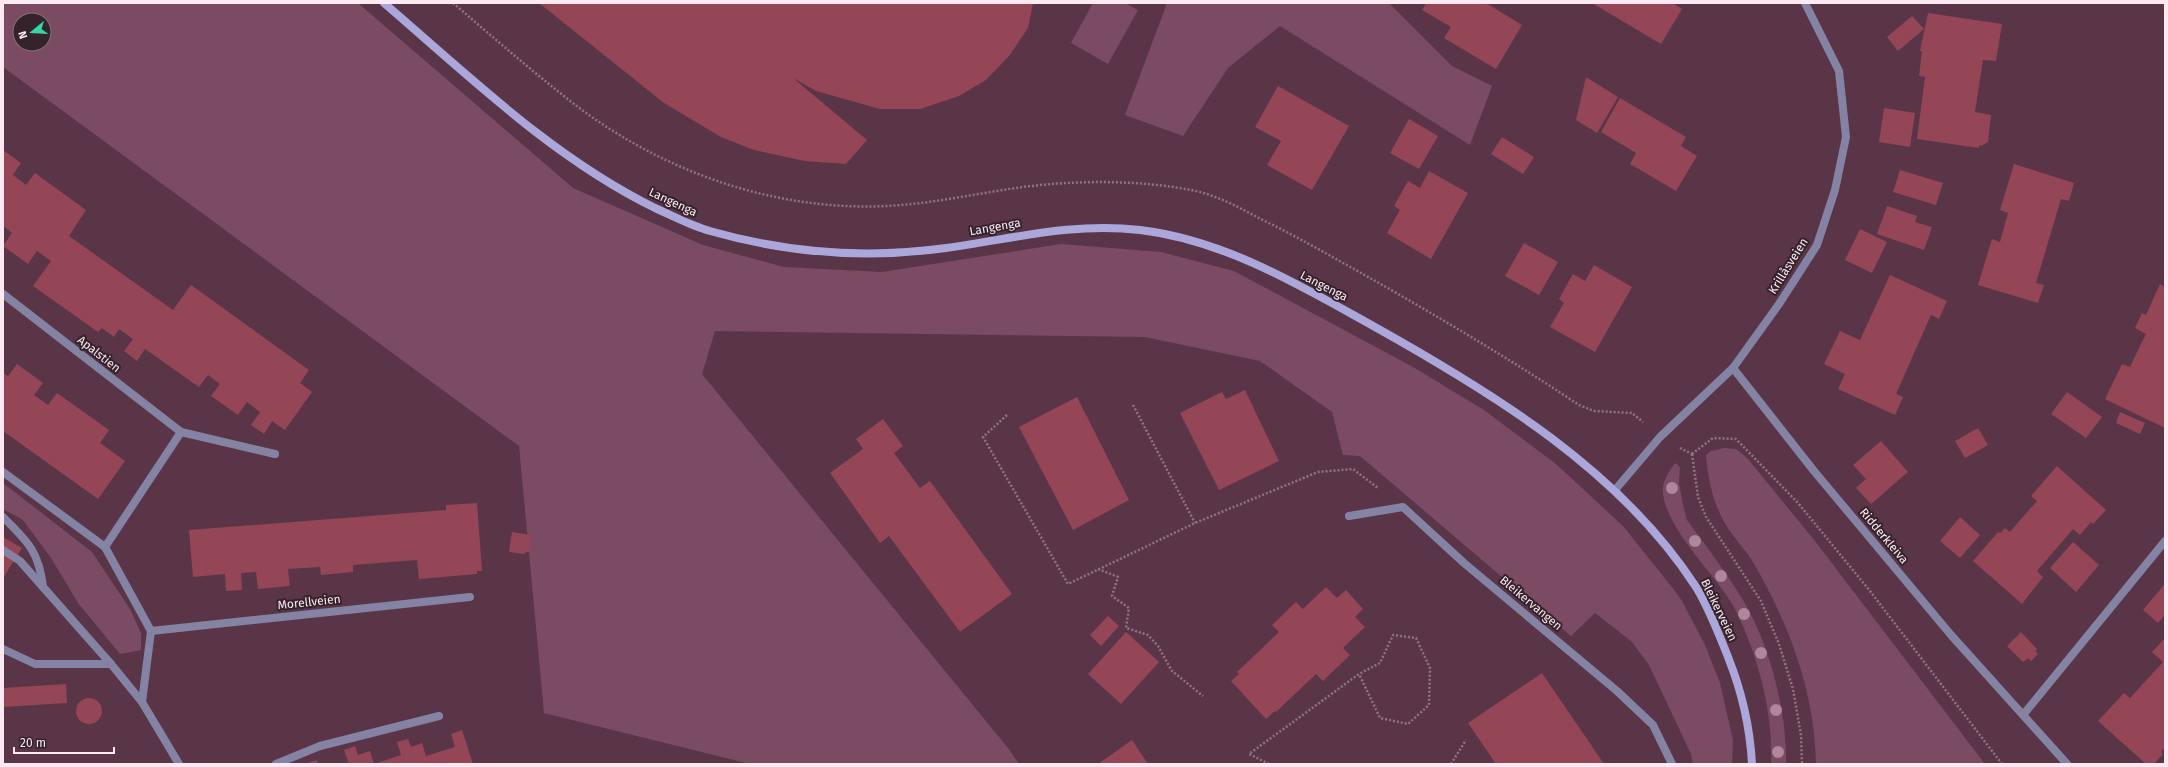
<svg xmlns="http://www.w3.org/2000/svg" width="2168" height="767" font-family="'Fira Sans',sans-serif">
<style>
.green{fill:#7a4b63;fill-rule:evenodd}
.building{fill:#944556}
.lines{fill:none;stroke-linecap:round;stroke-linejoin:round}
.path{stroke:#927382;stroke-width:2.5;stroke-dasharray:2 2;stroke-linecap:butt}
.service{stroke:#8583a3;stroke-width:8}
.minor{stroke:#8583a3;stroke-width:8}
.secondary{stroke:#aba7da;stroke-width:8}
.tree{fill:#af869a}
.labels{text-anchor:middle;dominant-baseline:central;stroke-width:4;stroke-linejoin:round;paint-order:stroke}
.street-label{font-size:12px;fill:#fde9f2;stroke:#34232b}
</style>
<rect width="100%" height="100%" fill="#5a3548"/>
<g class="green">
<path d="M3 3H358L573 188 703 245 784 267 882 272 1061 244 1161 252 1234 271 1413 367 1484 410 1556 464 1623 526 1675 591 1682 601 1705 645 1720 683 1733 740 1732 764H1693L1691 754 1649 665 1632 642 1595 613 1571 636 1360 456 1343 455 1332 412 1260 361 1145 337 715 331 702 374 1008 748 1019 764H750L544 713 519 446 3 67ZM20 20H44V44H20Z"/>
<polygon points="1093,3 1125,3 1138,10 1108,64 1071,43"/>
<polygon points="1165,3 1389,3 1452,66 1492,86 1470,145 1280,26 1228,68 1183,136 1125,115 1166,6"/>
<path d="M1724 448 1736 449 1748 459 1815 541 1985 764H1816C1815 695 1791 629 1757 569 1749 553 1735 540 1726 525 1713 504 1708 479 1706 455L1711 451Z"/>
<path d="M1675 463 1680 467 1679 483 1683 505 1687 520C1706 546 1726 572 1743 600 1770 645 1787 712 1786 764H1771C1773 720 1762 672 1745 631 1740 619 1734 606 1727 596 1709 569 1660 520 1663 487 1664 479 1670 470 1675 463Z"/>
<polygon points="3,483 92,552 130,609 141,633 141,650 120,654 78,603 51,558 23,520 3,509"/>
</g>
<g class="building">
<polygon points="539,3 1033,3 1028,28 1009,56 986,80 959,96 920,109 880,109 816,91 793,78 867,140 846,164 805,161 754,150 721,137 664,103"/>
<polygon points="1426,3 1486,3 1522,25 1496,69 1444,38 1451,27 1422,10"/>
<polygon points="1592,3 1673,3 1682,9 1661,44"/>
<polygon points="1928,13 2002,24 1996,61 1983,60 1975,112 1991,115 1988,142 1981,146 1979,145 1979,148 1917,139 1925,77 1919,76 1922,51 1920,51"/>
<polygon points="1912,16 1924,29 1898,51 1887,37"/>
<polygon points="1586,77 1618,97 1597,133 1576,120"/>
<polygon points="1278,86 1349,126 1312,190 1267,165 1281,141 1255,127"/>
<polygon points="1620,98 1686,137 1681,146 1697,156 1676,191 1630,164 1636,153 1601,132"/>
<polygon points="1884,108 1915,113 1910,147 1879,142"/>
<polygon points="1409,119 1438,136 1419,169 1390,153"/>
<polygon points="1502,137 1534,157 1523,174 1491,154"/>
<polygon points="3,150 21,163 13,175 26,185 35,173 86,210 69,236 173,310 191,285 309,370 300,383 312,392 285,430 272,421 264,434 251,425 260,412 247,402 238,415 211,396 220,384 208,375 199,387 145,349 137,361 124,351 133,339 119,329 114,337 102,328 98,332 33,286 51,261 37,251 28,264 3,246 12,233 3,226"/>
<polygon points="2014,164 2074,183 2069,201 2061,199 2036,283 2044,285 2038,303 1978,285 1992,239 2000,242 2004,227 2008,213 2000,210"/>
<polygon points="1900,170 1943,183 1936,205 1893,192"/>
<polygon points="1429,171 1468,193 1431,259 1387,233 1400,210 1394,206 1408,181 1420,188"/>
<polygon points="1887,206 1917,216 1915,222 1932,227 1924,250 1877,234"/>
<polygon points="1860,229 1887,242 1872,273 1845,260"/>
<polygon points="1524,243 1558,262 1539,295 1505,276"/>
<polygon points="1594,265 1632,287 1595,352 1550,327 1564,303 1559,299 1573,274 1585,281"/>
<polygon points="1890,275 1947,301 1939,319 1931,315 1896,394 1903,397 1895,415 1838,389 1845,374 1824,364 1840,331 1860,340"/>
<polygon points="2160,284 2165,287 2165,428 2105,399 2122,364 2130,367 2140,346 2146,334 2135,328 2142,313 2146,315"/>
<polygon points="17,364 43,383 34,395 48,405 57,393 109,430 100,443 125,461 98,499 3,431 3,373 8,376"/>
<polygon points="1245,390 1279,461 1219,490 1180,413 1222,392 1226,399"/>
<polygon points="2067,392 2102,417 2086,438 2051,414"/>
<polygon points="1077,397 1129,500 1073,530 1019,427"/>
<polygon points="2120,412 2145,423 2140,434 2116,423"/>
<polygon points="883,419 903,446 894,453 920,488 930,481 1012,594 960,632 889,536 880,543 830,473 863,449 856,439"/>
<polygon points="1978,428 1988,445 1965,458 1955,441"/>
<polygon points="1881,441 1908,472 1871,504 1856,488 1866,479 1853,465"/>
<polygon points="2057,466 2106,510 2093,524 2091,522 2080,535 2073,529 2037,571 2043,577 2022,604 1973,561 1998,532 2000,533 2005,528 2010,532 2021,519 2037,501 2031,496"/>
<polygon points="477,503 482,571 477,571 477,574 419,579 417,560 353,565 353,572 321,575 320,567 288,569 290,586 258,589 256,572 241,573 242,590 226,591 225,574 193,577 189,530 446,510 446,505"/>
<polygon points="1960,517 1980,535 1960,558 1940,541"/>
<polygon points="512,532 531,535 529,552 526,552 525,554 509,552"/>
<polygon points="3,537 22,548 3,578"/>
<polygon points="2073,542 2099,565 2076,592 2050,568"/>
<polygon points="2164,585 2165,615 2158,623 2143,610"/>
<polygon points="1326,587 1337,598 1346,590 1363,609 1355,617 1365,627 1343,648 1350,655 1323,681 1316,674 1276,712 1275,711 1266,719 1231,681 1239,674 1237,672 1279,632 1272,625 1296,602 1303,609"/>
<polygon points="1108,616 1119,626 1101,646 1090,635"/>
<polygon points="1126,632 1159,662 1121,704 1088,674"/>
<polygon points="2021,632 2037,649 2035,651 2038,654 2031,661 2028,658 2023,662 2007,646"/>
<polygon points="2165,638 2165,747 2161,752 2163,754 2154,764 2146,764 2098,721 2124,693 2130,698 2163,662 2152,652"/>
<polygon points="1542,673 1604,764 1496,764 1468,723"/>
<polygon points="66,684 67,703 3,707 3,688"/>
<circle cx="89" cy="711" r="13"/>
<polygon points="462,730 473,764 374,764 401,755 397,742 408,739 411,747 422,743 426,756 455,747 451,734"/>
<polygon points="1132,740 1148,764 1098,764"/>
<polygon points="355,746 358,755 370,751 374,764 349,764 344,750"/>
<polygon points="317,760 318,764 304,764"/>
</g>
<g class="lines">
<g class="path">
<path d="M453 3C494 38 535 74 578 107 673 178 793 217 912 204 949 200 986 192 1023 187 1076 180 1139 180 1191 190 1223 196 1249 214 1277 227 1314 246 1350 267 1386 287 1452 325 1516 363 1579 405L1594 411 1632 413 1643 422"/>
<polyline points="1133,405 1195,523"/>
<polyline points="1007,415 983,437 1068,584 1195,523 1318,472 1353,469 1378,488"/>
<polyline points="1680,448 1692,454"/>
<polyline points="1692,454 1713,438 1736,439 1798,503 1870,591 2002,764"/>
<polyline points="1692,454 1698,497 1706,517 1761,601 1779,644 1793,689 1801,735 1802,764"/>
<polyline points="1098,569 1118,577 1112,596 1129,608 1126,628 1148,635 1158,646 1172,671 1203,696"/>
<polyline points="1269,764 1249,754 1359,674 1380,663 1393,635 1416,638 1430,668 1429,705 1408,724 1380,718 1359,674"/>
<polyline points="1451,764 1466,740"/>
</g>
<g class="service">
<path d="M3 517C27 541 39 551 43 587"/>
<polyline points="3,550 20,561 111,664 142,702"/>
<polyline points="3,649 35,664 111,664"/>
</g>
<g class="minor">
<polyline points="3,294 181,432 105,547"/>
<polyline points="1733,368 1814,471 1951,635 2067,764"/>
<polyline points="181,432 275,454"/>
<polyline points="3,472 105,547 151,631 142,702 179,764"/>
<polyline points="1615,490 1660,437 1733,368 1779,304 1817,245 1835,190 1846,137 1839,71 1805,3"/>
<polyline points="1349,516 1403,507 1464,563 1617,691 1653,725 1672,764"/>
<polyline points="151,631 470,597"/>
<polyline points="2023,715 2165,541"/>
<polyline points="276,764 320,746 439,716"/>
</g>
<path class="secondary" d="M384 3C469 76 553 158 655 208 673 216 691 226 710 231 787 253 866 259 946 248 1012 239 1072 222 1140 230 1225 240 1301 286 1375 327 1493 393 1621 471 1696 587 1709 608 1719 634 1728 657 1742 692 1750 726 1752 764"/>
</g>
<g class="tree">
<circle cx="1672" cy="488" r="6"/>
<circle cx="1695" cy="541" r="6"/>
<circle cx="1721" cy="576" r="6"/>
<circle cx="1744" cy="614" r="6"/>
<circle cx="1761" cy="653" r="6"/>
<circle cx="1776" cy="710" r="6"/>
<circle cx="1778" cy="752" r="6"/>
</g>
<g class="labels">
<g class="street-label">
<text transform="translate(673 202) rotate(25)">Langenga</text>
<text transform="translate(995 227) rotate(-10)">Langenga</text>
<text transform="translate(1788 266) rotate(-58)">Krillåsveien</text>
<text transform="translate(1324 286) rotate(27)">Langenga</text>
<text transform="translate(99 354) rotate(38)">Apalstien</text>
<text transform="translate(1884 536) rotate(50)">Ridderkleiva</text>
<text transform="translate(309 602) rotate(-6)">Morellveien</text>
<text transform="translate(1531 603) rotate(40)">Bleikervangen</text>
<text transform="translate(1719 610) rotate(64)">Bleikerveien</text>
</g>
</g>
<rect width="2168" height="767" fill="none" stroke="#fde9f2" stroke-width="8"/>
<g transform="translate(32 32) rotate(252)"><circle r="19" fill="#34232b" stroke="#84727b"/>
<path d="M0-3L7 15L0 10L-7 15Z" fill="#37d4a6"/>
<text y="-6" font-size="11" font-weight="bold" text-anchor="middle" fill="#fde9f2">N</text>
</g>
<path d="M14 747v6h100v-6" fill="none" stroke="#fde9f2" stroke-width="2"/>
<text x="20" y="747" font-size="12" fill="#fde9f2" stroke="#34232b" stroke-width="3" paint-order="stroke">20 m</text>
</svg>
